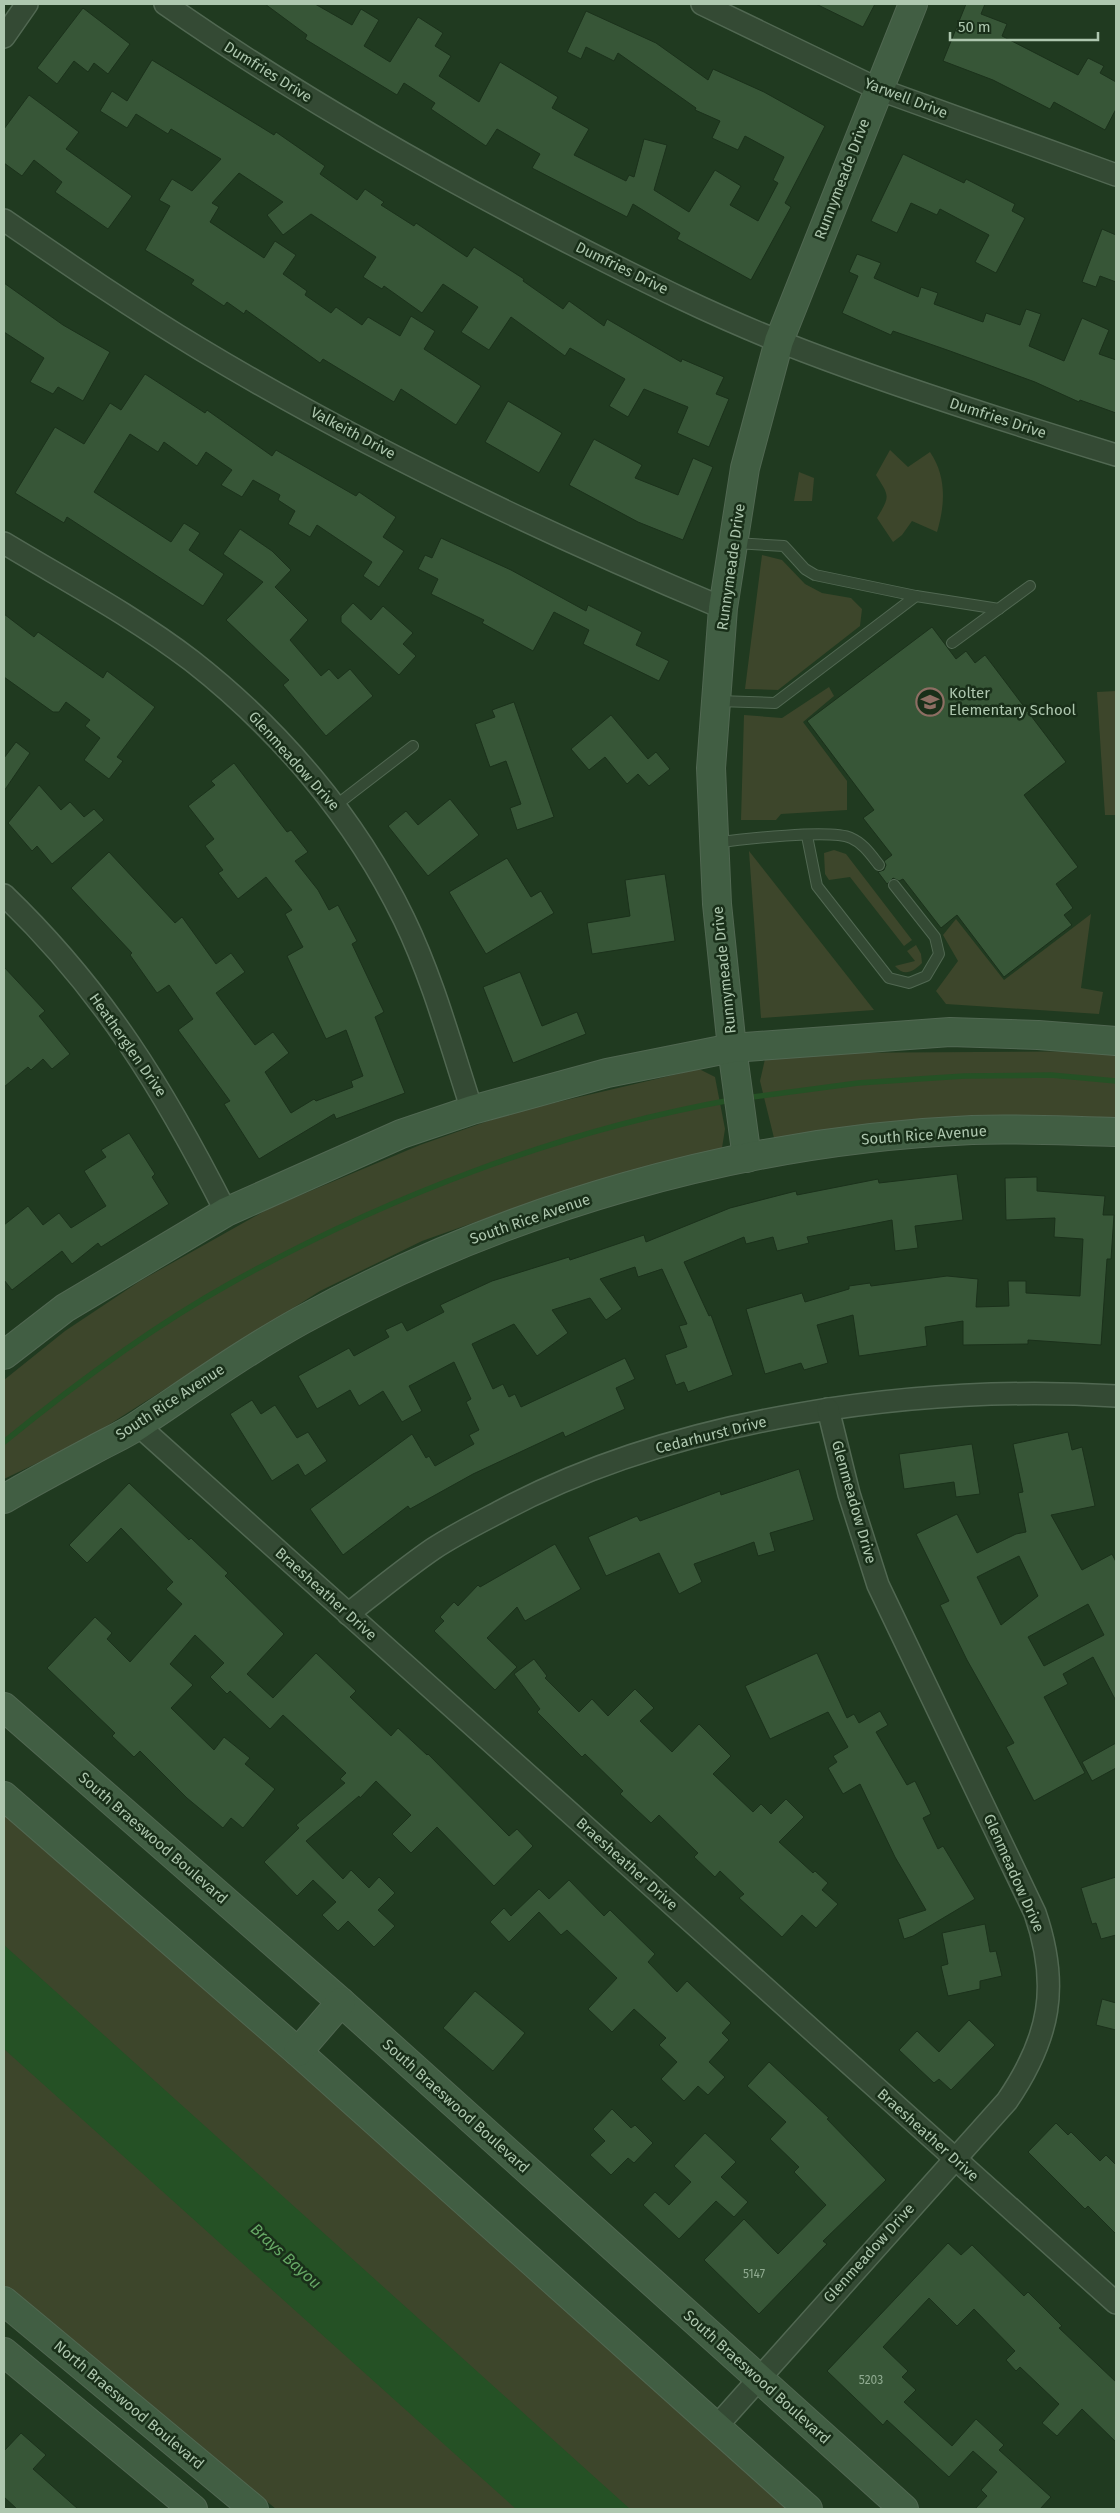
<svg xmlns="http://www.w3.org/2000/svg" width="1120" height="2513" font-family="'Fira Sans',sans-serif">
<style>
.green{fill:#3d462b}
.water{fill:#255125}
.lines{fill:none;stroke-linecap:round;stroke-linejoin:round}
.stream{stroke:#255125;stroke-width:5.5}
.building{fill:#375637;stroke:#1b311b;fill-rule:evenodd}
.lane-casing{stroke:#516852;stroke-width:12}
.street-casing{stroke:#516852;stroke-width:24}
.secondary-casing{stroke:#516852;stroke-width:30}
.lane{stroke:#344a34;stroke-width:10}
.street{stroke:#344a34;stroke-width:21}
.secondary{stroke:#415e43;stroke-width:28}
.labels{text-anchor:middle;dominant-baseline:central;stroke-width:5;stroke-linejoin:round;paint-order:stroke}
.number-label{font-size:12px;fill:#90ab91}
.street-label{font-size:15px;fill:#aec7af;stroke:#192f19}
.poi-label{font-size:15px;fill:#aec7af;stroke:#192f19;text-anchor:start}
.water-label{font-size:16px;font-style:italic;fill:#66a865;stroke:#192f19}
</style>
<rect width="100%" height="100%" fill="#203a20"/>
<g class="green">
<path d="M890 450 908 467 930 452C947 477 945 505 937 532L912 521 902 535 893 542 877 518C890 496 890 497 876 475Z"/>
<polygon points="799,472 814,478 812,501 794,501"/>
<polygon points="762,555 782,560 805,584 822,593 851,598 862,609 860,626 778,690 745,689"/>
<polygon points="829,687 834,696 803,722 847,781 847,810 781,814 776,820 741,820 744,715 782,718"/>
<polygon points="1116,691 1116,815 1105,815 1097,692"/>
<polygon points="834,850 846,854 912,940 904,946 850,877 829,880 825,874 824,853"/>
<polygon points="749,851 874,1010 761,1018"/>
<polygon points="1091,914 1081,988 1103,992 1099,1014 946,1004 936,991 958,961 943,935 956,919 1004,980"/>
<path d="M916 945 921 954 922 963C913 972 904 977 895 966L915 961 907 951Z"/>
<polygon points="1116,1051 1116,1118 1039,1116 918,1120 774,1138 760,1081 765,1059 820,1053"/>
<polygon points="699,1069 715,1077 725,1129 722,1148 537,1200 422,1241 320,1291 83,1441 4,1479 4,1380 65,1331 140,1281 270,1208 420,1145 511,1113"/>
<polygon points="4,1815 119,1910 787,2509 276,2509 4,2285"/>
</g>
<polygon class="water" points="4,1945 630,2509 516,2509 4,2049"/>
<g class="lines">
<g class="stream">
<polyline points="745,1098 858,1083 964,1076 1051,1075 1116,1081"/>
<path d="M4 1442C75 1384 150 1328 231 1283 384 1198 558 1131 731 1100"/>
</g>
</g>
<g class="building">
<polygon points="265,4 315,4 352,25 361,9 379,20 364,46 390,62 418,17 443,33 435,46 451,56 439,76 479,102 500,62 558,97 552,108 589,129 574,155 626,181 629,175 634,177 644,139 667,145 654,190 689,212 715,170 741,186 730,205 758,221 778,183 773,180 784,157 745,136 738,150 712,138 720,121 695,110 696,108 618,53 614,61 586,47 581,59 567,52 586,11 656,43 708,80 713,69 764,92 825,126 785,203 791,207 751,280 677,239 680,233 633,204 627,217 532,168 540,154 497,129 486,146 431,109 435,103 404,83 397,95 305,39 307,35"/>
<polygon points="816,4 875,4 863,27"/>
<polygon points="966,4 985,4 981,14 1007,24 1002,36 1078,75 1088,58 1104,66 1100,73 1116,82 1116,109 1105,130 1054,102 1050,109 993,80 943,61"/>
<polygon points="83,8 130,44 108,74 94,63 88,72 74,61 57,84 37,68"/>
<polygon points="152,60 274,135 276,132 325,166 320,174 357,200 365,189 384,202 381,205 414,226 416,223 467,257 474,247 524,279 523,281 563,309 569,301 604,326 607,319 681,362 682,359 724,377 716,394 729,399 709,447 677,433 688,407 644,389 628,417 609,406 625,379 570,348 565,356 511,317 489,350 461,332 478,307 443,284 422,313 384,286 382,289 363,277 376,257 311,214 283,235 267,215 283,202 239,173 212,203 219,207 210,222 264,258 275,241 296,255 283,274 307,291 305,295 331,313 336,307 362,325 368,317 400,336 411,316 435,331 424,349 481,386 456,425 401,389 394,402 323,359 320,363 246,310 244,314 227,302 224,306 191,284 194,280 145,250 170,206 159,200 172,179 192,191 221,159 171,129 168,134 136,114 127,128 100,111 112,91 127,101"/>
<polygon points="29,95 79,132 66,149 132,196 108,229 55,192 62,182 34,160 22,176 4,163 4,129"/>
<polygon points="903,154 964,183 966,179 1015,204 1012,211 1025,218 996,273 975,262 989,235 940,209 937,215 911,203 897,233 871,221"/>
<polygon points="1102,229 1116,235 1116,282 1100,276 1096,287 1082,282"/>
<polygon points="857,254 881,263 874,278 918,297 921,287 938,293 934,304 983,322 986,313 1020,325 1026,309 1041,314 1029,346 1064,361 1082,318 1109,330 1099,354 1116,360 1116,413 1080,400 1079,402 1035,382 950,351 893,331 891,335 842,313 858,276 849,272"/>
<polygon points="4,283 63,325 110,352 83,401 58,387 53,394 30,382 44,358 4,332"/>
<polygon points="145,374 205,413 207,410 272,456 276,450 356,496 359,492 396,517 383,537 404,551 379,587 363,576 372,562 317,525 310,537 288,524 295,511 278,500 280,495 253,480 242,497 221,485 232,470 206,452 197,466 164,442 158,452 130,434 94,492 171,542 184,523 200,533 189,550 224,574 203,606 67,517 64,523 15,493 55,427 84,444 110,403 121,410"/>
<polygon points="508,401 562,433 539,473 485,442"/>
<polygon points="594,439 642,465 635,478 678,495 693,458 713,467 683,540 638,522 569,485"/>
<polygon points="240,529 272,551 291,570 275,587 308,620 290,640 321,676 329,669 338,679 350,669 373,696 326,736 283,685 289,680 226,620 263,582 223,554"/>
<polygon points="441,538 511,570 586,611 588,605 642,632 636,645 669,661 659,681 583,644 589,630 554,612 533,651 482,623 484,620 431,594 438,579 418,569 425,555 432,558"/>
<polygon points="353,603 371,620 383,606 413,633 403,644 416,656 399,675 341,622 341,616"/>
<polygon points="4,614 34,637 38,632 103,678 107,671 155,707 117,757 123,761 109,779 84,760 100,738 85,726 90,720 66,702 59,712 53,712 4,677"/>
<polygon points="932,627 956,659 966,651 975,663 985,655 1066,762 1024,795 1078,867 1056,884 1073,908 1064,915 1072,925 1004,977 957,915 941,928 903,879 899,881 893,878 887,884 878,872 884,870 886,865 884,861 892,855 863,818 874,810 807,721"/>
<polygon points="514,702 554,817 517,830 510,808 521,804 506,761 490,767 475,724 495,717 492,710"/>
<polygon points="611,715 648,759 656,752 670,769 649,786 638,774 627,784 605,757 589,770 571,749"/>
<polygon points="16,742 30,753 4,791 4,758"/>
<polygon points="234,763 287,832 291,830 308,852 295,861 318,890 329,910 338,905 357,941 352,944 384,1012 375,1017 405,1093 336,1119 334,1114 259,1159 224,1104 230,1101 178,1030 193,1019 169,985 157,993 130,955 132,953 71,888 109,852 175,923 182,917 216,964 231,953 245,972 216,993 255,1045 273,1032 289,1053 265,1072 291,1113 314,1099 316,1101 353,1087 351,1081 363,1076 346,1030 326,1039 287,956 303,947 285,914 292,910 266,877 238,899 218,873 223,870 205,846 214,839 188,806 215,785 211,781"/>
<polygon points="39,785 61,810 70,802 84,817 94,809 104,820 52,864 37,846 32,851 8,823"/>
<polygon points="450,799 479,835 428,876 388,826 406,811 418,825"/>
<polygon points="507,858 531,897 541,891 554,913 486,954 449,892"/>
<polygon points="665,874 675,941 592,954 587,923 630,916 625,880"/>
<polygon points="4,967 45,1011 39,1016 70,1054 52,1069 43,1059 31,1070 28,1067 4,1087"/>
<polygon points="520,972 542,1026 577,1012 586,1034 513,1063 483,987"/>
<polygon points="129,1133 155,1174 152,1177 169,1204 101,1247 98,1243 72,1264 62,1251 12,1290 4,1280 4,1225 28,1206 43,1225 59,1213 71,1228 106,1206 84,1171 106,1157 101,1150"/>
<polygon points="957,1174 963,1220 915,1226 918,1248 895,1251 892,1220 807,1237 809,1243 777,1251 773,1237 746,1244 744,1237 684,1262 709,1316 711,1315 733,1375 688,1392 684,1382 676,1385 665,1355 687,1347 679,1326 687,1324 662,1269 638,1277 635,1267 600,1279 622,1309 606,1320 590,1298 552,1310 568,1333 537,1356 514,1324 472,1344 493,1389 503,1384 509,1397 515,1394 521,1407 625,1358 635,1379 616,1388 625,1409 565,1437 563,1432 473,1474 410,1509 408,1506 343,1555 310,1509 412,1434 426,1458 429,1456 435,1466 474,1444 469,1435 479,1430 466,1402 471,1399 454,1362 409,1386 422,1411 402,1422 383,1391 359,1406 350,1390 317,1409 298,1376 349,1348 354,1356 389,1337 385,1330 402,1322 407,1331 444,1312 440,1305 492,1281 569,1257 570,1260 644,1235 646,1242 730,1208 796,1191 797,1195 878,1179 879,1183"/>
<polygon points="1037,1177 1037,1191 1105,1196 1103,1215 1114,1215 1111,1259 1107,1259 1101,1345 1028,1340 1028,1344 963,1345 963,1321 925,1327 927,1346 859,1356 853,1315 817,1325 828,1363 804,1370 801,1363 765,1374 746,1309 802,1293 805,1302 849,1289 849,1286 870,1283 871,1286 947,1276 978,1279 976,1307 1009,1306 1008,1281 1026,1281 1026,1293 1080,1296 1083,1239 1054,1237 1055,1218 1006,1220 1005,1178"/>
<polygon points="252,1400 261,1414 275,1405 297,1438 308,1432 327,1461 305,1476 298,1464 272,1481 230,1414"/>
<path d="M1068 1432 1072 1450 1082 1447 1095 1506 1051 1515 1082 1570 1112 1554 1116 1562V1701L1093 1657 1063 1674 1068 1684 1044 1697 1085 1773 1034 1801 1006 1747 1014 1743 967 1660 940 1605 949 1601 916 1534 957 1514 977 1553 1016 1534 1026 1532 1018 1493 1023 1492 1013 1444ZM1019 1556 1038 1596 1001 1625 977 1577ZM1088 1604 1104 1635 1044 1666 1028 1637Z"/>
<polygon points="972,1444 980,1494 956,1497 954,1482 904,1489 899,1454"/>
<polygon points="799,1469 814,1520 770,1533 775,1551 758,1556 754,1542 694,1564 702,1582 679,1594 659,1553 606,1576 588,1537 637,1516 640,1521 720,1491 721,1495"/>
<polygon points="129,1483 189,1540 191,1538 228,1573 225,1576 284,1634 247,1674 273,1698 316,1653 356,1691 350,1697 391,1736 398,1728 427,1755 428,1754 509,1836 517,1829 533,1846 494,1886 437,1827 411,1853 392,1834 411,1815 376,1781 360,1798 359,1796 306,1841 343,1879 351,1870 369,1888 379,1877 395,1893 378,1910 395,1926 374,1947 348,1921 338,1931 322,1915 336,1902 313,1880 297,1896 264,1862 299,1828 296,1825 345,1783 340,1779 346,1773 283,1715 270,1729 230,1691 227,1694 210,1677 224,1663 195,1635 170,1664 193,1685 171,1708 214,1750 224,1737 250,1758 245,1764 275,1789 243,1828 231,1818 223,1828 187,1798 140,1751 134,1757 112,1736 115,1733 47,1668 95,1617 112,1633 107,1639 130,1662 182,1604 166,1589 173,1582 121,1528 87,1563 69,1545"/>
<polygon points="555,1544 581,1589 525,1621 517,1607 487,1638 517,1667 495,1690 434,1631 444,1621 440,1617 454,1602 458,1606 478,1585 480,1587"/>
<polygon points="817,1653 847,1718 854,1714 859,1723 880,1711 888,1725 876,1732 907,1785 915,1781 931,1814 923,1818 938,1849 943,1846 975,1899 913,1936 904,1939 898,1919 926,1910 895,1857 860,1784 843,1794 828,1768 837,1762 833,1756 848,1747 828,1712 770,1739 745,1686"/>
<polygon points="534,1659 547,1676 545,1678 579,1712 592,1699 608,1716 635,1689 654,1708 640,1721 672,1752 699,1724 731,1756 713,1774 753,1812 761,1804 771,1814 786,1799 804,1817 779,1842 813,1873 815,1871 828,1883 822,1890 838,1904 816,1928 802,1915 782,1937 739,1898 744,1894 720,1871 715,1877 694,1857 698,1853 659,1815 651,1823 620,1794 623,1791 585,1754 582,1757 537,1712 540,1709 514,1674"/>
<polygon points="1116,1743 1116,1768 1092,1781 1082,1762"/>
<polygon points="1116,1877 1116,1935 1101,1939 1096,1923 1092,1924 1081,1888"/>
<polygon points="569,1880 604,1916 610,1910 655,1954 648,1962 677,1992 687,1981 731,2023 722,2033 729,2040 709,2062 725,2077 708,2095 698,2086 684,2101 661,2079 677,2062 659,2045 666,2038 634,2009 612,2032 588,2009 617,1978 567,1930 561,1935 539,1912 509,1942 490,1922 504,1908 511,1916 539,1889 549,1899"/>
<polygon points="985,1924 990,1952 996,1951 1002,1976 980,1981 980,1989 948,1996 941,1966 948,1964 942,1933"/>
<polygon points="475,1991 525,2033 493,2071 443,2028"/>
<polygon points="1102,1999 1116,2003 1116,2030 1096,2025"/>
<polygon points="969,2020 995,2045 951,2090 939,2079 934,2083 899,2050 917,2031 939,2052"/>
<polygon points="769,2062 829,2118 827,2119 886,2180 823,2241 827,2244 759,2314 704,2260 744,2219 778,2254 826,2205 794,2172 799,2167 770,2139 786,2122 747,2086"/>
<polygon points="612,2109 631,2128 635,2125 653,2143 634,2163 628,2158 611,2175 590,2155 605,2141 593,2129"/>
<polygon points="1056,2123 1068,2135 1071,2132 1100,2161 1106,2155 1116,2165 1116,2234 1088,2206 1085,2209 1028,2152"/>
<polygon points="705,2133 736,2162 721,2177 748,2202 734,2217 716,2201 679,2239 643,2205 655,2192 669,2205 691,2182 674,2166"/>
<polygon points="948,2243 961,2255 972,2245 1024,2296 1028,2292 1062,2326 1059,2328 1116,2382 1116,2442 1082,2409 1057,2436 1042,2423 1059,2404 1020,2367 1016,2371 1006,2360 1015,2351 974,2309 957,2326 929,2298 883,2347 908,2371 902,2377 916,2390 904,2402 952,2446 976,2419 1004,2445 999,2450 1051,2497 1040,2509 975,2509 987,2496 981,2490 997,2472 973,2451 949,2477 887,2420 883,2425 827,2371"/>
<polygon points="21,2433 46,2455 33,2469 78,2509 17,2509 4,2497 4,2451"/>
</g>
<g class="lines">
<g class="lane-casing">
<g id="lane">
<polyline points="916,596 999,609"/>
<polyline points="952,643 1030,586"/>
<polyline points="718,701 775,703 916,596 815,575 805,569 784,546 735,543"/>
<polyline points="335,806 413,746"/>
<polyline points="807,836 817,886 889,978 909,983 926,976 939,954 935,937 894,885"/>
<path d="M716 843C742 839 831 829 851 838 863 843 871 855 879 865"/>
</g>
</g>
<g class="street-casing">
<g id="street">
<path d="M165 4C290 91 422 167 558 237 638 278 719 319 804 351 906 390 1011 423 1116 455"/>
<polyline points="702,4 878,89 1116,175"/>
<polyline points="4,37 27,4"/>
<path d="M4 220C68 264 132 308 200 349 366 449 544 533 723 608"/>
<path d="M4 543C67 581 133 616 192 661 280 730 355 818 404 919 433 979 451 1046 472 1110"/>
<path d="M4 895C104 991 164 1090 226 1212"/>
<polyline points="138,1425 1116,2303"/>
<path d="M348 1614C376 1592 404 1569 433 1549 454 1535 478 1523 501 1511 677 1417 919 1384 1116 1396"/>
<path d="M716 2427 1007 2101C1050 2038 1060 1986 1035 1913L878 1585 849 1494 828 1409"/>
</g>
</g>
<g class="secondary-casing">
<g id="secondary">
<polyline points="747,1158 732,1048 717,904 711,768 723,608 745,468 779,341 913,4"/>
<polyline points="4,1355 65,1308 226,1212 401,1134 472,1110 607,1073 732,1048 950,1032 1038,1035 1116,1041"/>
<path d="M4 1499C33 1482 63 1466 93 1450 109 1441 126 1434 140 1424 194 1388 246 1351 302 1320 506 1208 739 1140 972 1130 1020 1128 1068 1131 1116 1132"/>
<polyline points="4,1707 341,2002 904,2509"/>
<polyline points="4,1796 298,2052 808,2509"/>
<polyline points="298,2052 341,2002"/>
<polyline points="4,2301 254,2509"/>
<polyline points="4,2352 193,2509"/>
</g>
</g>
<use href="#lane" class="lane"/>
<use href="#street" class="street"/>
<use href="#secondary" class="secondary"/>
</g>
<defs>
<g id="school-ring" transform="scale(1.4375)"><circle r="9.5" fill="#192f19" stroke="#8d6e63" stroke-width="1.5"/><path d="M0-5L7-2L0 1L-7-2ZM-4 1L0 2.5L4 1V4Q0 6-4 4Z" fill="#8d6e63"/></g>
</defs>
<g fill-rule="evenodd">
<use href="#school-ring" x="930" y="702"/>
</g>
<g class="labels">
<g class="number-label">
<text x="754" y="2274">5147</text>
<text x="871" y="2380">5203</text>
</g>
<g class="street-label">
<text transform="translate(268 72) rotate(32)">Dumfries Drive</text>
<text transform="translate(906 98) rotate(21)">Yarwell Drive</text>
<text transform="translate(842 179) rotate(-69)">Runnymeade Drive</text>
<text transform="translate(622 268) rotate(26)">Dumfries Drive</text>
<text transform="translate(998 418) rotate(18)">Dumfries Drive</text>
<text transform="translate(353 433) rotate(28)">Valkeith Drive</text>
<text transform="translate(731 567) rotate(-82)">Runnymeade Drive</text>
<text transform="translate(294 761) rotate(48)">Glenmeadow Drive</text>
<text transform="translate(724 970) rotate(-96)">Runnymeade Drive</text>
<text transform="translate(128 1045) rotate(55)">Heatherglen Drive</text>
<text transform="translate(924 1135) rotate(-4)">South Rice Avenue</text>
<text transform="translate(530 1219) rotate(-19)">South Rice Avenue</text>
<text transform="translate(170 1402) rotate(-33)">South Rice Avenue</text>
<text transform="translate(711 1435) rotate(-14)">Cedarhurst Drive</text>
<text transform="translate(854 1502) rotate(74)">Glenmeadow Drive</text>
<text transform="translate(326 1594) rotate(42)">Braesheather Drive</text>
<text transform="translate(153 1838) rotate(41)">South Braeswood Boulevard</text>
<text transform="translate(627 1864) rotate(42)">Braesheather Drive</text>
<text transform="translate(1014 1873) rotate(66)">Glenmeadow Drive</text>
<text transform="translate(456 2106) rotate(42)">South Braeswood Boulevard</text>
<text transform="translate(928 2135) rotate(42)">Braesheather Drive</text>
<text transform="translate(869 2253) rotate(-48)">Glenmeadow Drive</text>
<text transform="translate(757 2377) rotate(42)">South Braeswood Boulevard</text>
<text transform="translate(129 2405) rotate(40)">North Braeswood Boulevard</text>
</g>
<g class="poi-label">
<text x="949" y="693">Kolter<tspan x="949" dy="17">Elementary School</tspan></text>
</g>
<g class="water-label">
<text transform="translate(286 2256) rotate(42)">Brays Bayou</text>
</g>
</g>
<rect width="1120" height="2513" fill="none" stroke="#aec7af" stroke-width="10"/>
<path d="M950 32v8h148v-8" fill="none" stroke="#aec7af" stroke-width="2.5"/>
<text x="958" y="32" font-size="15" fill="#aec7af" stroke="#192f19" stroke-width="4" paint-order="stroke">50 m</text>
</svg>
